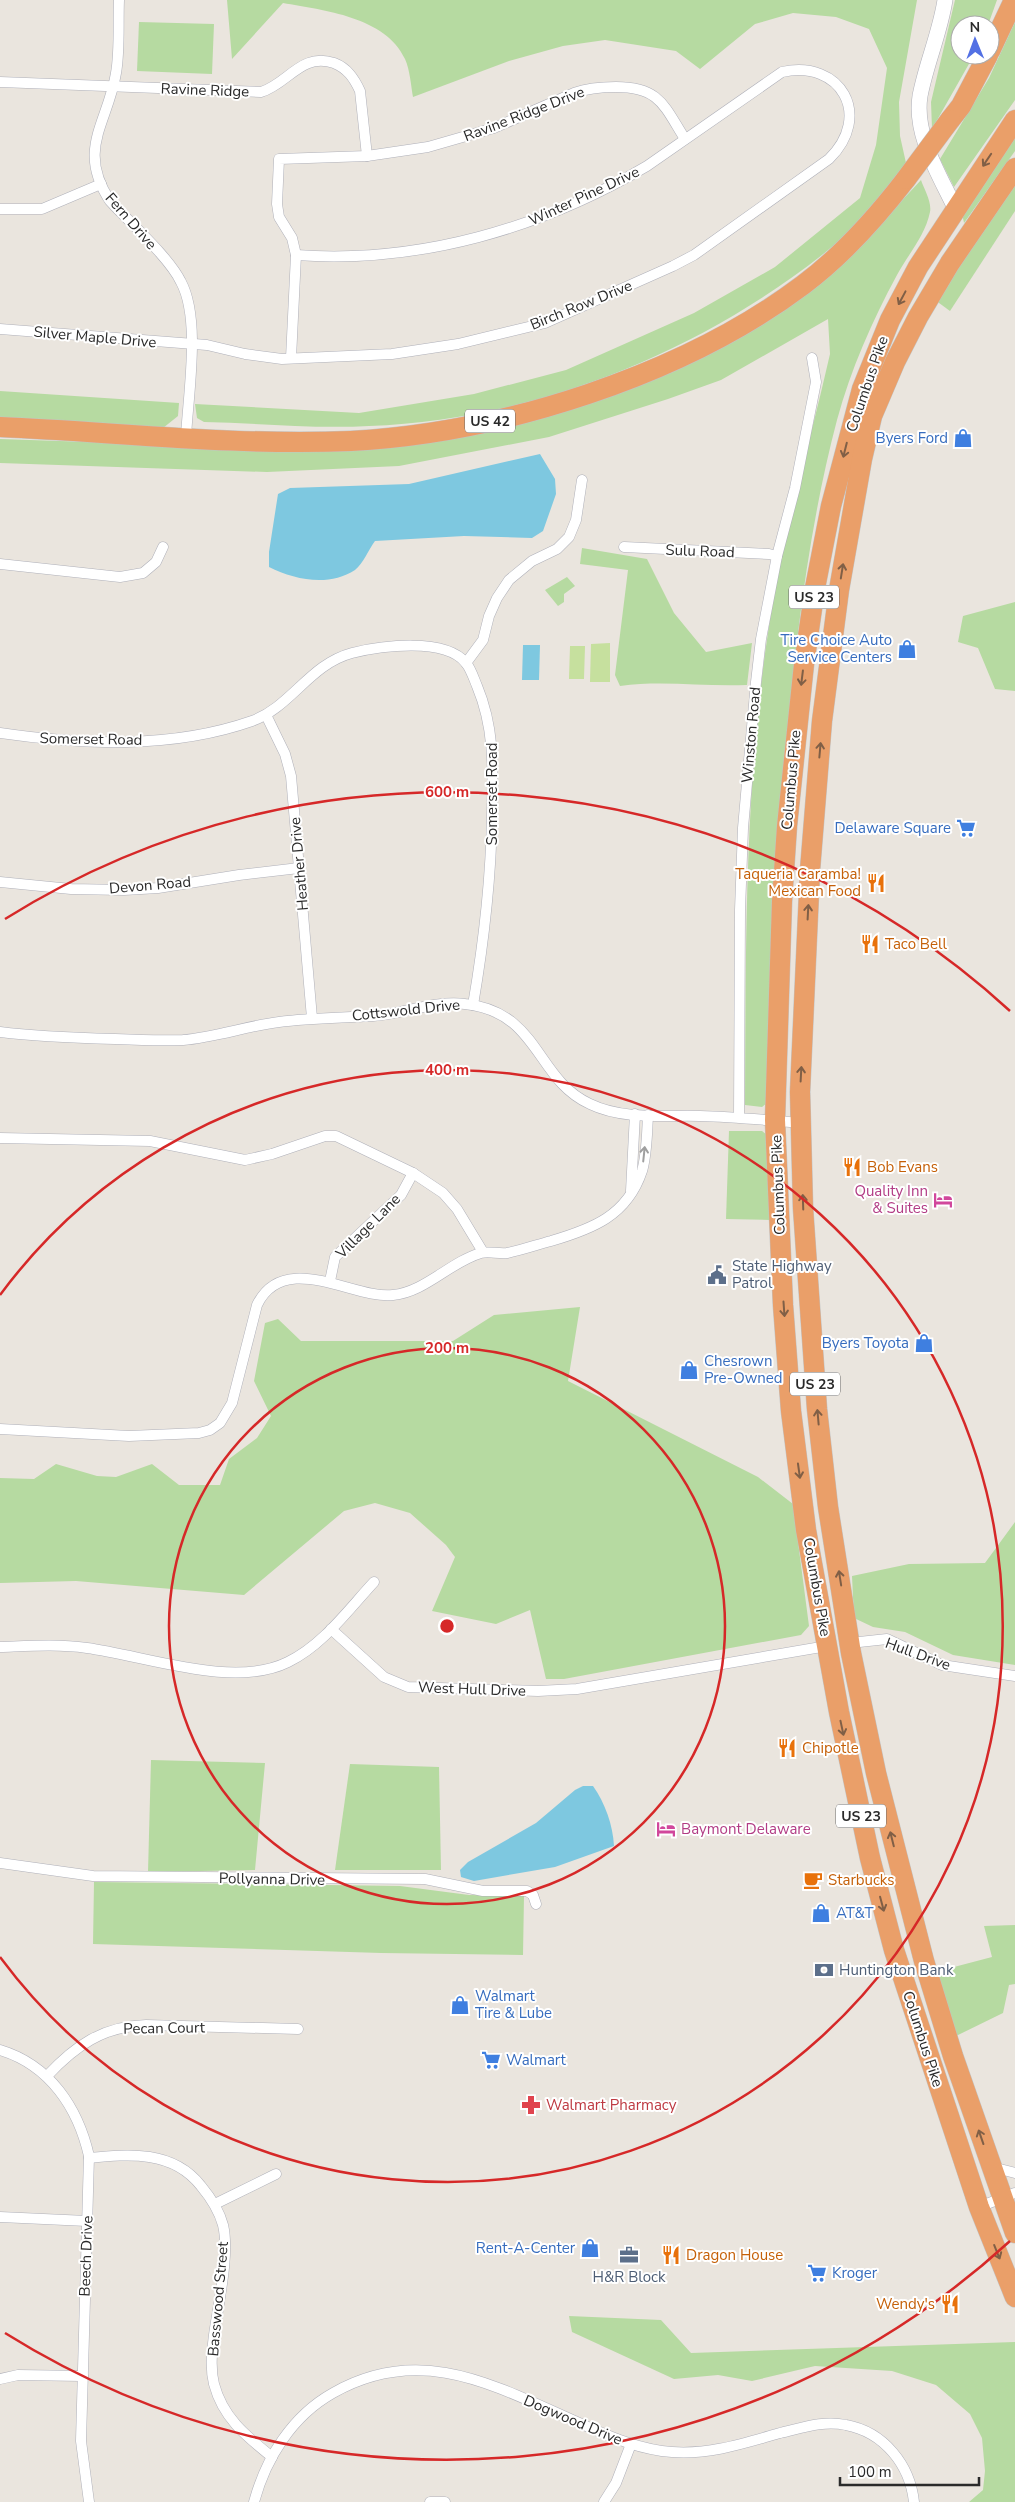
<svg xmlns="http://www.w3.org/2000/svg" width="1015" height="2502" font-family="'Nunito Sans',sans-serif">
<style>
.green{fill:#b6daa1}
.pitch{fill:#c6e09e}
.water{fill:#7ec8e0}
.lines{fill:none;stroke-linecap:round;stroke-linejoin:round}
.street-casing{stroke:#afb0b9;stroke-width:11}
.secondary-casing{stroke:#afb0b9;stroke-width:16}
.highway-casing{stroke:#c3c3c3;stroke-width:21}
.street{stroke:#fff;stroke-width:10}
.secondary{stroke:#fff;stroke-width:15}
.highway{stroke:#ea9f69;stroke-width:20}
.highway-bridge-casing{stroke:#c3c3c3;stroke-width:21;stroke-linecap:butt}
.highway-bridge{stroke:#ea9f69;stroke-width:20}
.oneway{stroke:#805f46}
.oneway2{stroke:#9f9f9f}
.ring{fill:none;stroke:#d62828;stroke-width:2.5}
.labels{text-anchor:middle;dominant-baseline:central;stroke-width:4;stroke-linejoin:round;paint-order:stroke}
.shield{fill:#fff;stroke:#6a6a6a;stroke-width:1}
.shield-label{font-size:14px;font-weight:bold;fill:#2a2a2a}
.street-label{font-size:15px;fill:#2a2a2a;stroke:#fff}
.shop-label{font-size:15px;fill:#366cbe;stroke:#fff;text-anchor:end}
.food-label{font-size:15px;fill:#c56008;stroke:#fff;text-anchor:start}
.hotel-label{font-size:15px;fill:#b23c85;stroke:#fff;text-anchor:end}
.service-label{font-size:15px;fill:#4e5e75;stroke:#fff;text-anchor:start}
.health-label{font-size:15px;fill:#be3a42;stroke:#fff;text-anchor:start}
.centre{fill:#d62828;stroke:#fff;stroke-width:2.5}
.ring-label{font-size:15px;text-anchor:middle;font-weight:bold;fill:#d62828;stroke:#fff;stroke-width:4;stroke-linejoin:round;paint-order:stroke}
</style>
<rect width="100%" height="100%" fill="#eae5de"/>
<g class="green">
<path d="M227 0H917L899 102 900 136 906 163C882 196 854 230 822 255 694 355 532 420 369 426 314 429 258 423 204 422L197 418 195 404 359 413 474 394 566 370 694 313 775 267 860 198 876 145 887 68 869 29 836 17 793 13 755 24 700 69 676 51 605 40 563 46 509 61 413 97C411 86 410 70 405 59 386 17 323 10 283 3L232 59Z"/>
<polygon points="955,0 997,0 988,25 960,25 960,55 974,55 932,129 931,102"/>
<polygon points="139,22 214,24 212,74 137,71"/>
<polygon points="1015,22 1015,100 954,187 940,159 989,78"/>
<polygon points="1015,130 1015,151 964,223 961,208"/>
<path d="M921 180C924 189 932 202 930 212 925 236 909 253 897 275 872 321 851 369 837 420 808 530 795 646 785 760 775 874 767 988 767 1103L762 1107 745 1105C746 930 744 753 777 580 792 504 813 429 830 354L828 319 721 380 668 399 549 437 399 466 267 472 0 463V439L239 447 328 448 609 396 843 264Z"/>
<polygon points="1015,180 1015,211 950,311 935,300"/>
<polygon points="0,391 179,403 178,416 163,428 0,417"/>
<path d="M582 548 647 559 674 613 706 652 752 643 747 685C704 687 663 680 620 686L615 675 628 570 580 564Z"/>
<polygon points="567,577 575,586 564,594 564,602 558,606 545,590"/>
<polygon points="1015,602 1015,691 995,689 978,648 958,642 963,616"/>
<polygon points="729,1131 762,1131 767,1135 771,1220 726,1219"/>
<polygon points="580,1307 568,1381 758,1477 793,1504 809,1626 801,1635 564,1679 546,1679 530,1610 496,1624 432,1611 455,1557 446,1545 410,1513 375,1503 344,1511 244,1595 76,1581 0,1583 0,1478 34,1479 56,1464 97,1476 116,1477 152,1464 179,1485 220,1485 229,1459 257,1438 271,1416 254,1381 265,1323 278,1319 301,1341 453,1341 494,1315"/>
<polygon points="1015,1522 1015,1665 953,1655 905,1632 873,1627 854,1618 852,1576 909,1564 985,1563"/>
<polygon points="151,1760 265,1763 255,1870 148,1872"/>
<polygon points="350,1764 439,1767 441,1870 335,1870"/>
<polygon points="94,1882 400,1886 469,1895 524,1896 523,1955 381,1953 93,1944"/>
<polygon points="1015,1925 1015,1984 1009,1985 1003,2013 956,2036 935,1972 992,1957 984,1926"/>
<polygon points="569,2316 661,2320 691,2353 1015,2342 1015,2502 969,2502 983,2490 985,2471 982,2438 970,2414 936,2385 892,2371 815,2366 752,2381 718,2375 674,2379 572,2332"/>
</g>
<g class="pitch">
<polygon points="610,643 610,682 590,682 591,644"/>
<polygon points="570,646 585,646 584,679 569,679"/>
</g>
<g class="water">
<path d="M540 454 555 479 556 494 543 531 532 538 464 536 375 541C369 549 363 564 355 570 329 587 295 580 269 567V552L278 494 290 488 409 484Z"/>
<polygon points="523,645 540,645 539,680 522,680"/>
<path d="M583 1786H593C605 1803 613 1825 614 1846L555 1867 474 1881 461 1877 460 1870 468 1862 536 1823 575 1790Z"/>
</g>
<g class="lines">
<g class="street-casing">
<g id="street">
<path d="M119 0C118 24 120 50 116 73 108 123 76 149 110 201 130 223 169 257 181 282 201 319 188 395 186 437"/>
<path d="M0 82 261 92C288 84 301 52 334 63 347 68 354 78 360 91L367 156"/>
<polyline points="0,209 42,209 101,184"/>
<path d="M0 329 207 345 245 354 282 359 392 354 458 344 545 323 673 266 694 255 829 159C873 116 841 59 782 72L647 166C542 228 419 264 296 255"/>
<path d="M291 358 296 255 292 238 279 217 277 204 279 159 367 156 428 147 494 128 574 93C588 88 601 87 616 87 660 87 664 106 685 139"/>
<polyline points="624,547 769,554 777,556"/>
<polyline points="0,564 120,577 143,573 156,562 163,547"/>
<polyline points="466,663 483,640 489,616 497,598 509,580 532,561 557,549 569,537 576,520 582,480"/>
<polyline points="266,715 285,754 291,776 312,1018"/>
<path d="M0 733C82 745 172 749 252 721 291 707 310 664 352 653 381 646 445 637 466 663 471 669 474 679 477 686 495 729 493 770 492 815 491 880 484 941 473 1005"/>
<polyline points="0,882 71,889 124,890 158,888 239,875 299,868"/>
<path d="M0 1032C38 1037 76 1038 115 1039 137 1040 160 1041 183 1040 216 1037 247 1026 279 1022 310 1018 341 1018 373 1016 403 1014 435 1000 465 1004 540 1012 535 1079 590 1104 623 1120 664 1115 700 1116 734 1117 768 1120 802 1123"/>
<polyline points="739,1117 740,910 743,828 756,682 761,639 777,556 795,488 816,382 812,358"/>
<polyline points="0,1138 150,1141 245,1160 272,1154 325,1136 336,1136 413,1173 443,1193 457,1209 483,1252"/>
<polyline points="631,1191 635,1114"/>
<polyline points="330,1281 335,1257 401,1195 413,1173"/>
<path d="M0 1429 129 1436 199 1433 210 1430 220 1423 232 1403 257 1305C284 1249 355 1300 393 1295 425 1292 450 1262 481 1253 489 1251 498 1254 507 1253 522 1250 536 1245 551 1241 592 1229 627 1216 642 1171 647 1154 647 1133 648 1115"/>
<polyline points="331,1629 384,1677 408,1687 538,1691 577,1689 827,1646"/>
<polyline points="850,1643 887,1639 942,1665 1015,1676"/>
<path d="M0 1647C30 1646 57 1644 87 1648 146 1656 234 1689 288 1662 323 1645 348 1610 374 1582"/>
<polyline points="0,1863 93,1876 425,1879 483,1891 527,1891 533,1895 536,1904"/>
<path d="M0 2050C50 2065 78 2108 89 2156L81 2441 89 2502"/>
<path d="M47 2076C75 2046 103 2026 146 2025L298 2029"/>
<path d="M89 2158C129 2154 173 2150 201 2186 211 2198 219 2210 223 2225 230 2254 218 2305 214 2335 212 2351 210 2368 214 2384 223 2418 246 2436 272 2457"/>
<polyline points="992,2167 1015,2173"/>
<polyline points="215,2204 276,2174"/>
<polyline points="979,2207 1015,2193"/>
<polyline points="0,2217 87,2221"/>
<polyline points="0,2379 18,2375 83,2376"/>
<path d="M254 2502C266 2458 292 2416 333 2393 424 2341 500 2389 586 2426 613 2438 642 2450 672 2452 709 2455 745 2443 780 2433 802 2428 823 2420 846 2425 884 2432 910 2465 914 2502"/>
<polyline points="430,2502 445,2502"/>
<polyline points="604,2502 616,2483 631,2444"/>
</g>
</g>
<g class="secondary-casing">
<path id="secondary" d="M945 0C940 33 926 64 920 96 914 135 939 174 955 208"/>
</g>
<g class="highway-casing">
<g id="highway">
<polyline points="990,51 1014,0"/>
<polyline points="950,120 961,106 988,55"/>
<polyline points="1015,120 918,267 890,320 862,389 831,506 815,588 804,664 787,826 782,901 775,1120 783,1305 791,1411 806,1530 839,1712 870,1858 894,1950 979,2207 1015,2297"/>
<polyline points="1015,168 950,263 918,317 895,362 872,416 862,459 839,590 822,721 810,870 800,1092 803,1208 817,1409 828,1507 851,1653 876,1773 924,1961 953,2056 1015,2233"/>
<path d="M0 427C117 432 234 446 351 441 501 433 682 376 803 285 843 255 876 218 906 179"/>
</g>
</g>
<use href="#street" class="street"/>
<use href="#secondary" class="secondary"/>
<use href="#highway" class="highway"/>
<g class="highway-bridge-casing">
<polyline id="highway-bridge" points="906,179 950,120"/>
</g>
<use href="#highway-bridge" class="highway-bridge"/>
</g>
<defs><path id="oneway-shaft" d="M-6 0H5M1.5-3L5.5 0L1.5 3" fill="none" stroke-width="1.6" stroke-linecap="round" stroke-linejoin="round" transform="scale(1.25)"/></defs>
<g class="oneway">
<use href="#oneway-shaft" transform="translate(987 160) rotate(124)"/>
<use href="#oneway-shaft" transform="translate(902 298) rotate(118)"/>
<use href="#oneway-shaft" transform="translate(845 450) rotate(104)"/>
<use href="#oneway-shaft" transform="translate(842 571) rotate(-81)"/>
<use href="#oneway-shaft" transform="translate(802 678) rotate(97)"/>
<use href="#oneway-shaft" transform="translate(820 750) rotate(-85)"/>
<use href="#oneway-shaft" transform="translate(808 912) rotate(-87)"/>
<use href="#oneway-shaft" transform="translate(801 1074) rotate(-87)"/>
<use href="#oneway-shaft" transform="translate(803 1202) rotate(-92)"/>
<use href="#oneway-shaft" transform="translate(784 1309) rotate(86)"/>
<use href="#oneway-shaft" transform="translate(818 1417) rotate(-95)"/>
<use href="#oneway-shaft" transform="translate(799 1471) rotate(82)"/>
<use href="#oneway-shaft" transform="translate(840 1578) rotate(-99)"/>
<use href="#oneway-shaft" transform="translate(842 1728) rotate(78)"/>
<use href="#oneway-shaft" transform="translate(892 1839) rotate(-104)"/>
<use href="#oneway-shaft" transform="translate(882 1904) rotate(75)"/>
<use href="#oneway-shaft" transform="translate(981 2137) rotate(-109)"/>
<use href="#oneway-shaft" transform="translate(997 2252) rotate(68)"/>
</g>
<use class="oneway2" href="#oneway-shaft" transform="translate(644 1154) rotate(-84)"/>
<g class="ring">
<circle cx="447" cy="1626" r="278"/>
<path d="M0 1295A556 556 0 1 1 0 1957"/>
<path d="M1010 2241A834 834 0 0 1 5 2333M5 919A834 834 0 0 1 1010 1011"/>
</g>
<defs>
<g id="shop-bare" transform="scale(1.5)"><path d="M-5-2.5h2.3a2.7 3.5 0 0 1 5.4 0H5L5.5 6h-11ZM-1.5-2.5h3a1.5 2.3 0 0 0-3 0Z" fill="#3f7fe0" stroke="#fff" stroke-width="2.5" paint-order="stroke"/></g>
<g id="supermarket-bare" transform="scale(1.5)"><path d="M-6-5.5h2.5l.6 2H6L4.5 2H-2.5L-4.4-4H-6ZM-1.5 3.2a1.3 1.3 0 1 0 .1 0ZM3 3.2a1.3 1.3 0 1 0 .1 0Z" fill="#3f7fe0" stroke="#fff" stroke-width="2.5" paint-order="stroke"/></g>
<g id="restaurant-bare" transform="scale(1.5)"><path d="M-5-6h1v4h1v-4h1v4h1v-4h1v5L-1.5 .5V6h-2V.5L-5-1ZM5-6V6H3V1.5H1.5Q1.5-4 5-6Z" fill="#e8710a" stroke="#fff" stroke-width="2.5" paint-order="stroke"/></g>
<g id="hotel-bare" transform="scale(1.5)"><path d="M-6-4.5h1.5V1H6V5H4.5V3h-9V5H-6ZM-4 0a1.8 1.8 0 1 1 3.6 0ZM.5 0V-2.5h3Q6-2.5 6 0Z" fill="#d1479c" stroke="#fff" stroke-width="2.5" paint-order="stroke"/></g>
<g id="civic-bare" transform="scale(1.5)"><path d="M-.6-6.5H3V-4.5H.6V-3L4-1V1h2V6H-6V1h2V-1L-.6-3ZM-1.2 2.5V6h2.4V2.5Z" fill="#5c6f8a" stroke="#fff" stroke-width="2.5" paint-order="stroke"/></g>
<g id="cafe-bare" transform="scale(1.5)"><path d="M-5.5-4.5H6V0H3Q3 3.5 0 3.5H-2.5Q-5.5 3.5-5.5 0ZM3-3.2v2h1.7v-2ZM-6 4.5H4V6H-6Z" fill="#e8710a" stroke="#fff" stroke-width="2.5" paint-order="stroke"/></g>
<g id="bank-bare" transform="scale(1.5)"><path d="M-6-4H6V4H-6ZM0-2.3a2.3 2.3 0 1 0 0 4.6a2.3 2.3 0 1 0 0-4.6Z" fill="#5c6f8a" stroke="#fff" stroke-width="2.5" paint-order="stroke"/></g>
<g id="pharmacy-bare" transform="scale(1.5)"><path d="M-2-6h4v4h4v4h-4v4h-4v-4h-4v-4h4Z" fill="#e0444e" stroke="#fff" stroke-width="2.5" paint-order="stroke"/></g>
<g id="office-bare" transform="scale(1.5)"><path d="M-6-3h4V-5.5h4V-3h4V5H-6ZM-1-4.5V-3h2v-1.5ZM-6 0V1H6V0Z" fill="#5c6f8a" stroke="#fff" stroke-width="2.5" paint-order="stroke"/></g>
</defs>
<g fill-rule="evenodd">
<use href="#shop-bare" x="963" y="438"/>
<use href="#shop-bare" x="907" y="649"/>
<use href="#supermarket-bare" x="966" y="828"/>
<use href="#restaurant-bare" x="876" y="883"/>
<use href="#restaurant-bare" x="870" y="944"/>
<use href="#restaurant-bare" x="852" y="1167"/>
<use href="#hotel-bare" x="943" y="1200"/>
<use href="#civic-bare" x="717" y="1275"/>
<use href="#shop-bare" x="924" y="1343"/>
<use href="#shop-bare" x="689" y="1370"/>
<use href="#restaurant-bare" x="787" y="1748"/>
<use href="#hotel-bare" x="666" y="1829"/>
<use href="#cafe-bare" x="813" y="1880"/>
<use href="#shop-bare" x="821" y="1913"/>
<use href="#bank-bare" x="824" y="1970"/>
<use href="#shop-bare" x="460" y="2005"/>
<use href="#supermarket-bare" x="491" y="2060"/>
<use href="#pharmacy-bare" x="531" y="2105"/>
<use href="#shop-bare" x="590" y="2248"/>
<use href="#office-bare" x="629" y="2255"/>
<use href="#restaurant-bare" x="671" y="2255"/>
<use href="#supermarket-bare" x="817" y="2273"/>
<use href="#restaurant-bare" x="950" y="2304"/>
</g>
<g class="labels">
<g class="shield">
<rect x="465" y="409.5" width="50" height="23" rx="4"/>
<rect x="789" y="585.5" width="50" height="23" rx="4"/>
<rect x="790" y="1372.5" width="50" height="23" rx="4"/>
<rect x="836" y="1804.5" width="50" height="23" rx="4"/>
</g>
<g class="shield-label">
<text x="490" y="421">US 42</text>
<text x="814" y="597">US 23</text>
<text x="815" y="1384">US 23</text>
<text x="861" y="1816">US 23</text>
</g>
<g class="street-label">
<text transform="translate(205 90) rotate(2)">Ravine Ridge</text>
<text transform="translate(524 114) rotate(-21)">Ravine Ridge Drive</text>
<text transform="translate(584 196) rotate(-25)">Winter Pine Drive</text>
<text transform="translate(131 221) rotate(49)">Fern Drive</text>
<text transform="translate(581 305) rotate(-22)">Birch Row Drive</text>
<text transform="translate(95 337) rotate(5)">Silver Maple Drive</text>
<text transform="translate(867 384) rotate(-71)">Columbus Pike</text>
<text transform="translate(700 551) rotate(2)">Sulu Road</text>
<text transform="translate(751 735) rotate(-85)">Winston Road</text>
<text transform="translate(91 739) rotate(1)">Somerset Road</text>
<text transform="translate(791 780) rotate(-85)">Columbus Pike</text>
<text transform="translate(492 794) rotate(-90)">Somerset Road</text>
<text transform="translate(299 864) rotate(-95)">Heather Drive</text>
<text transform="translate(150 885) rotate(-5)">Devon Road</text>
<text transform="translate(406 1010) rotate(-6)">Cottswold Drive</text>
<text transform="translate(778 1185) rotate(-92)">Columbus Pike</text>
<text transform="translate(368 1226) rotate(-45)">Village Lane</text>
<text transform="translate(817 1587) rotate(80)">Columbus Pike</text>
<text transform="translate(918 1654) rotate(20)">Hull Drive</text>
<text transform="translate(472 1689) rotate(2)">West Hull Drive</text>
<text transform="translate(272 1879) rotate(1)">Pollyanna Drive</text>
<text transform="translate(164 2028) rotate(-1)">Pecan Court</text>
<text transform="translate(923 2039) rotate(72)">Columbus Pike</text>
<text transform="translate(86 2256) rotate(-88)">Beech Drive</text>
<text transform="translate(218 2299) rotate(-85)">Basswood Street</text>
<text transform="translate(573 2420) rotate(23)">Dogwood Drive</text>
</g>
<g class="shop-label">
<text x="948" y="438">Byers Ford</text>
<text x="892" y="640">Tire Choice Auto<tspan x="892" dy="17">Service Centers</tspan></text>
<text x="951" y="828">Delaware Square</text>
<text x="909" y="1343">Byers Toyota</text>
<text x="704" y="1361" text-anchor="start">Chesrown<tspan x="704" dy="17">Pre-Owned</tspan></text>
<text x="836" y="1913" text-anchor="start">AT&amp;T</text>
<text x="475" y="1996" text-anchor="start">Walmart<tspan x="475" dy="17">Tire &amp; Lube</tspan></text>
<text x="506" y="2060" text-anchor="start">Walmart</text>
<text x="575" y="2248">Rent-A-Center</text>
<text x="832" y="2273" text-anchor="start">Kroger</text>
</g>
<g class="food-label">
<text x="861" y="874" text-anchor="end">Taqueria Caramba!<tspan x="861" dy="17">Mexican Food</tspan></text>
<text x="885" y="944">Taco Bell</text>
<text x="867" y="1167">Bob Evans</text>
<text x="802" y="1748">Chipotle</text>
<text x="828" y="1880">Starbucks</text>
<text x="686" y="2255">Dragon House</text>
<text x="935" y="2304" text-anchor="end">Wendy's</text>
</g>
<g class="hotel-label">
<text x="928" y="1191">Quality Inn<tspan x="928" dy="17">&amp; Suites</tspan></text>
<text x="681" y="1829" text-anchor="start">Baymont Delaware</text>
</g>
<g class="service-label">
<text x="732" y="1266">State Highway<tspan x="732" dy="17">Patrol</tspan></text>
<text x="839" y="1970">Huntington Bank</text>
<text x="629" y="2277" text-anchor="middle">H&amp;R Block</text>
</g>
<g class="health-label">
<text x="546" y="2105">Walmart Pharmacy</text>
</g>
</g>
<circle cx="447" cy="1626" r="8" class="centre"/>
<g class="ring-label">
<text x="447" y="797">600 m</text>
<text x="447" y="1075">400 m</text>
<text x="447" y="1353">200 m</text>
</g>
<g transform="translate(975 40) rotate(359)"><circle r="24" fill="#ffffff" stroke="#aaaaaa"/>
<path d="M0-4L9 19L0 12L-9 19Z" fill="#5270e4"/>
<text y="-8" font-size="14" font-weight="bold" text-anchor="middle" fill="#2a2a2a">N</text>
</g>
<path d="M840 2477v8h139v-8" fill="none" stroke="#2a2a2a" stroke-width="2.5"/>
<text x="848" y="2477" font-size="15" fill="#2a2a2a" stroke="#ffffff" stroke-width="4" paint-order="stroke">100 m</text>
</svg>
